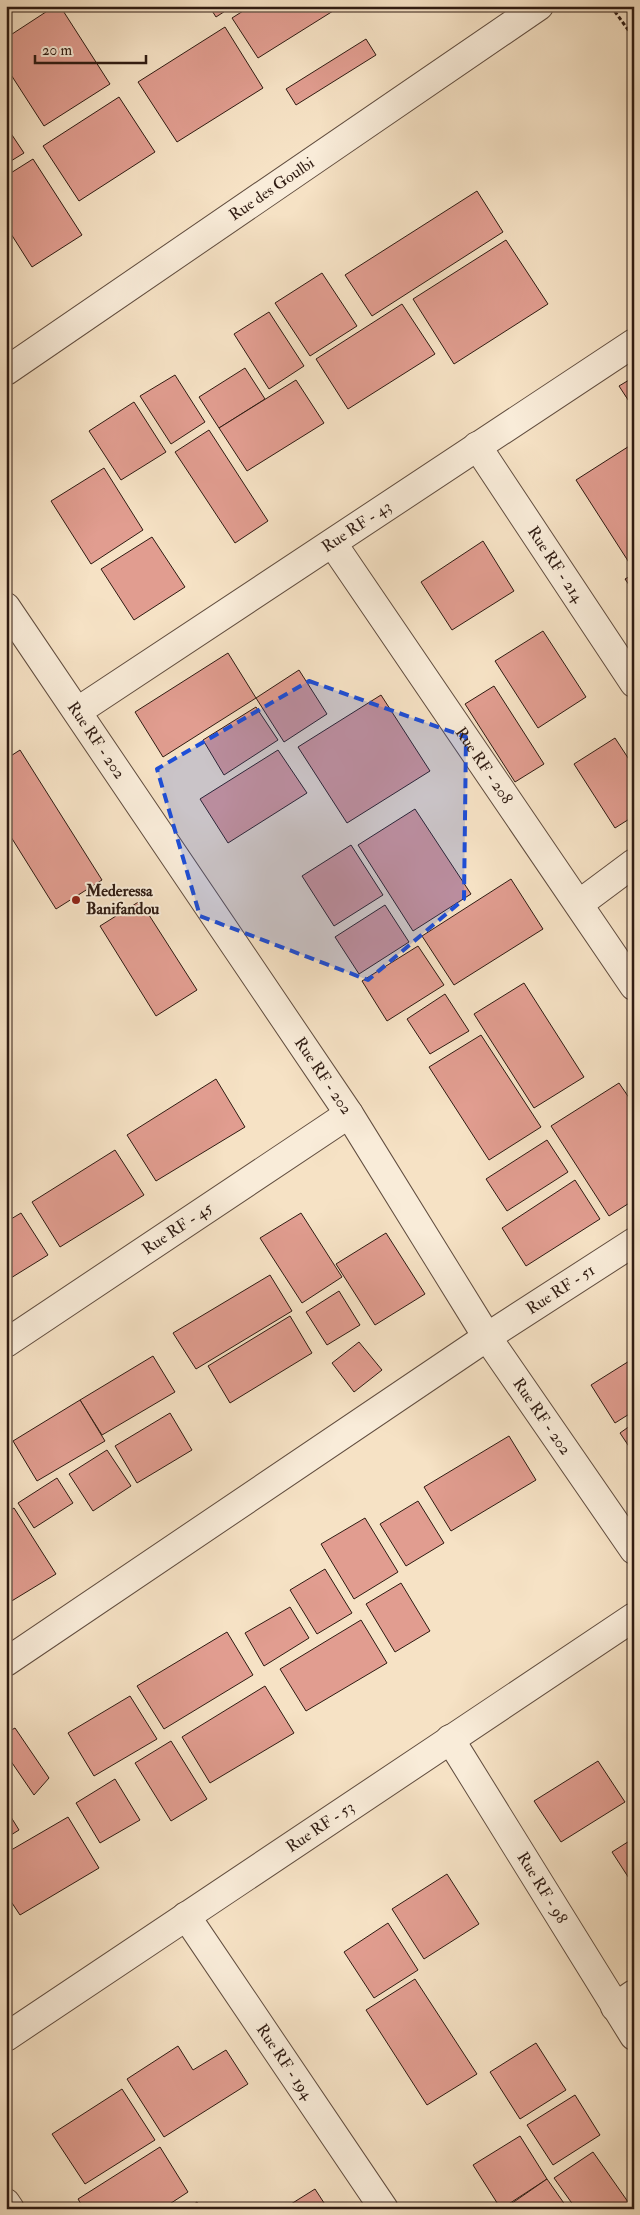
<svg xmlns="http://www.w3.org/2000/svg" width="640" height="2215" font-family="'IM FELL Double Pica',serif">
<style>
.building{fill:#e19d90;stroke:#2f1b12}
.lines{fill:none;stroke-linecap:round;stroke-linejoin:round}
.minor-casing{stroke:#614d3f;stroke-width:30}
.path{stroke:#2f1b12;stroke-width:3;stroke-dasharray:4 2.5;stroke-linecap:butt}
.minor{stroke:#f9ecd9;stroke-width:28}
.marked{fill:#1d4ed8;fill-opacity:0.2;stroke:#1d4ed8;stroke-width:4;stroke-dasharray:10 6;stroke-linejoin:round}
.poi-dot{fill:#8f2418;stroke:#f9ecd9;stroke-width:2}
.labels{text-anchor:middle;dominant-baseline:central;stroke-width:4;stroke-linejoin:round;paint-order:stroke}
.street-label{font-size:16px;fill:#2f1b12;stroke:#f9ecd9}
.poi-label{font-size:16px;font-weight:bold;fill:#2f1b12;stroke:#f9ecd9;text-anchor:start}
</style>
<rect width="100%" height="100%" fill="#f6e2c5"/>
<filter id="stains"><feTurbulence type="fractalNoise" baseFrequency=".004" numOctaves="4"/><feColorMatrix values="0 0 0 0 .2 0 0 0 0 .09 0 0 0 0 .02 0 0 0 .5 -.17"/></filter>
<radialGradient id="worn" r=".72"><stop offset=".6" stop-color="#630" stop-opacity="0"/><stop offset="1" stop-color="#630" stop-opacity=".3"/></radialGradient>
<g class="building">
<polygon points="55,6 60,6 110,84 44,126 6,67 6,38"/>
<polygon points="209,6 233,6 216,17"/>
<polygon points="251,6 341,6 258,58 232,18"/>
<polygon points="225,27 263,88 177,142 138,82"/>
<polygon points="366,39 376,55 296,105 286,89"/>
<polygon points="119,97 155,152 79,201 43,146"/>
<polygon points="6,126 24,153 6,164"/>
<polygon points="33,159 82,235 32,267 6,226 6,176"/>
<polygon points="477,191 503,232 372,316 345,275"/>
<polygon points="506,240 548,304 454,364 413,299"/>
<polygon points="322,273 357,326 310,356 275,303"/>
<polygon points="402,304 435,354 348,409 316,359"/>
<polygon points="269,312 304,366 269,389 234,334"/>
<polygon points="245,368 265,399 219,428 199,397"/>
<polygon points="175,375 205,422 171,444 140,396"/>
<polygon points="634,377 634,409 619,386"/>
<polygon points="296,380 324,423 247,471 219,428"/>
<polygon points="134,402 166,452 121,480 89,431"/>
<polygon points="209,430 268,521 235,543 175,452"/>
<polygon points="634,443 634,562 630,564 576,480"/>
<polygon points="104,468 143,530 91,564 51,501"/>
<polygon points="152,537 185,587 134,620 101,569"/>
<polygon points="483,541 514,591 452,630 421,582"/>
<polygon points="634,574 634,592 625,579"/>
<polygon points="543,631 586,697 538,728 495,661"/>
<polygon points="228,653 256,698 163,757 135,712"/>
<polygon points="299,670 327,714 284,742 256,698"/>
<polygon points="494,686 544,764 515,782 465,704"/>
<polygon points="381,695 430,771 347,823 298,747"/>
<polygon points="256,707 278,740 224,775 203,740"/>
<polygon points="615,738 634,767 634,816 615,828 574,764"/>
<polygon points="20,750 102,880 56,909 6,829 6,759"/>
<polygon points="278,750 307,793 228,843 200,799"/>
<polygon points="415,809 471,894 413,931 358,845"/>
<polygon points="351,845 383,895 334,926 302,876"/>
<polygon points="511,879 543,929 454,985 422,936"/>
<polygon points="140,901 197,990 156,1016 100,926"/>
<polygon points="385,905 409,942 359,974 335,937"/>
<polygon points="418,946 444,985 387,1021 362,981"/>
<polygon points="524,983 584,1077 534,1108 474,1014"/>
<polygon points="445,994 469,1031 430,1054 407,1019"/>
<polygon points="481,1035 541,1127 489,1160 429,1067"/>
<polygon points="216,1079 245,1127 156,1181 127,1135"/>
<polygon points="619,1083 634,1105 634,1200 609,1216 551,1126"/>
<polygon points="547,1140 568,1172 507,1211 486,1179"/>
<polygon points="115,1150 144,1195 60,1247 32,1202"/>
<polygon points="575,1180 600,1219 526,1266 502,1228"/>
<polygon points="21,1213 48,1255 6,1281 6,1222"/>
<polygon points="301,1213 342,1277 302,1303 260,1238"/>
<polygon points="386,1233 425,1294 375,1325 336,1264"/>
<polygon points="270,1275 292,1311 196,1369 173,1333"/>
<polygon points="339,1291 360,1325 327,1345 306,1312"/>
<polygon points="290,1316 312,1353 230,1403 208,1366"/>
<polygon points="359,1342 382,1370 354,1392 332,1363"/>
<polygon points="153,1356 175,1392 102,1435 80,1400"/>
<polygon points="634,1358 634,1411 615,1423 591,1385"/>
<polygon points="80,1400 105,1441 37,1481 13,1441"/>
<polygon points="170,1413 192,1450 137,1483 115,1446"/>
<polygon points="634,1423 634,1454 620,1433"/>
<polygon points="509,1436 536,1480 451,1531 424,1487"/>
<polygon points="107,1450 131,1486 93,1511 69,1474"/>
<polygon points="57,1478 73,1503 34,1528 18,1503"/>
<polygon points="418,1501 444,1543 406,1566 380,1524"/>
<polygon points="14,1508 56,1574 10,1602 6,1595 6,1513"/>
<polygon points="365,1518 398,1572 354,1599 321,1544"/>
<polygon points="325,1569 352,1613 317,1634 290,1590"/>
<polygon points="401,1583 430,1631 395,1652 366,1604"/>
<polygon points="290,1607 309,1638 264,1666 245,1633"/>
<polygon points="361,1620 387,1663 306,1711 280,1669"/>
<polygon points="227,1632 253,1675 164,1729 137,1686"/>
<polygon points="265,1686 294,1733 210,1783 182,1737"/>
<polygon points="130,1696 157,1739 94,1776 68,1733"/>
<polygon points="15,1728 49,1778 34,1795 6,1754 6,1733"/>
<polygon points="171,1741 207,1799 171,1821 135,1763"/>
<polygon points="598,1761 625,1802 561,1842 534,1801"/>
<polygon points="115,1779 140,1820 100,1843 76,1803"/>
<polygon points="6,1809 19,1830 6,1838"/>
<polygon points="68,1817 99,1868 20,1915 6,1894 6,1853"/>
<polygon points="634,1838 634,1886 612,1852"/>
<polygon points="447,1874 479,1924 424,1959 392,1909"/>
<polygon points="388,1923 418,1970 374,1998 344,1952"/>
<polygon points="415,1979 477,2074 427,2105 366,2010"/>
<polygon points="536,2043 566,2090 520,2119 490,2072"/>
<polygon points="178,2046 193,2070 226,2050 248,2084 164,2137 127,2079"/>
<polygon points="122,2089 155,2140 85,2184 52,2134"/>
<polygon points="575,2095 600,2135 553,2165 527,2125"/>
<polygon points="520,2136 547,2179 501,2209 473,2165"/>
<polygon points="160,2147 188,2192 162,2209 84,2209 78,2199"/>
<polygon points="593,2152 633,2209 576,2209 554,2178"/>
<polygon points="547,2179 568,2209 506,2209 505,2208"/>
<polygon points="315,2189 328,2209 283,2209"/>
<polygon points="197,2202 201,2209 187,2209"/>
</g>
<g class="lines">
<g class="minor-casing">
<g id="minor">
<path id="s1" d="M6 371 539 6"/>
<path id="s2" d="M477 446 634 683"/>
<path id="s3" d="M333 544 634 986"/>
<path id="s4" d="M6 607 349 1114 487 1337 634 1550"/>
<path id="s5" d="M78 711 634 343"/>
<polyline points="579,904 634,863"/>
<path id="s6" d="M6 1343 349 1114"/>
<path id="s7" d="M6 1662 487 1337 634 1242"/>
<path id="s8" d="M450 1739 634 2036"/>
<path id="s9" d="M186 1916 384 2209"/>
<polyline points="615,2007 634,1994"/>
<path id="s10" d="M6 2037 634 1617"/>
<polyline points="6,2203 10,2209"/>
</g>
</g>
<polyline class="path" points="611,6 634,38"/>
<use href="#minor" class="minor"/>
</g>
<path class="marked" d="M309 681 466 737 464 899 368 980 200 916 157 769Z"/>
<circle class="poi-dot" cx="76" cy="900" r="5"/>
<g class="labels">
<g class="street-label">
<text stroke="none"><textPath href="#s1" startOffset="322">Rue des Goulbi</textPath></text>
<text stroke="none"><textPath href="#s5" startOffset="334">Rue RF - 43</textPath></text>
<text stroke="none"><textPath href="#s2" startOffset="142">Rue RF - 214</textPath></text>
<text stroke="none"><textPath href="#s4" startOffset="161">Rue RF - 202</textPath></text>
<text stroke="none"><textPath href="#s3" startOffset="268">Rue RF - 208</textPath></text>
<text stroke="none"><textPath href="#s4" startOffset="566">Rue RF - 202</textPath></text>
<text stroke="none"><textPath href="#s6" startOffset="206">Rue RF - 45</textPath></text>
<text stroke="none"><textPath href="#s7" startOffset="668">Rue RF - 51</textPath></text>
<text stroke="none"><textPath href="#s4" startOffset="971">Rue RF - 202</textPath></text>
<text stroke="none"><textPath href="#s10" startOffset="378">Rue RF - 53</textPath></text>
<text stroke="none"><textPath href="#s8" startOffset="175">Rue RF - 98</textPath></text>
<text stroke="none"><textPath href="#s9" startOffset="176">Rue RF - 194</textPath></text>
</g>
<g class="poi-label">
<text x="86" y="891">Mederessa<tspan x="86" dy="18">Banifandou</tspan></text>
</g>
</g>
<rect width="640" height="2215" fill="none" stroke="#f6e2c5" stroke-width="25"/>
<rect x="8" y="8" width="625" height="2200" fill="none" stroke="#2f1b12" stroke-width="2.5"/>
<rect x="12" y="12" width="615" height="2190" fill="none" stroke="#2f1b12"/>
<path d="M35 55v8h111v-8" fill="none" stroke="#2f1b12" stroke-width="2.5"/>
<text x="42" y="55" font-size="15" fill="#2f1b12" stroke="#f9ecd9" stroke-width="4" paint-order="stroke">20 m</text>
<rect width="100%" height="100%" filter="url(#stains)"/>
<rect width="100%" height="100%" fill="url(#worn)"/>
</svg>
